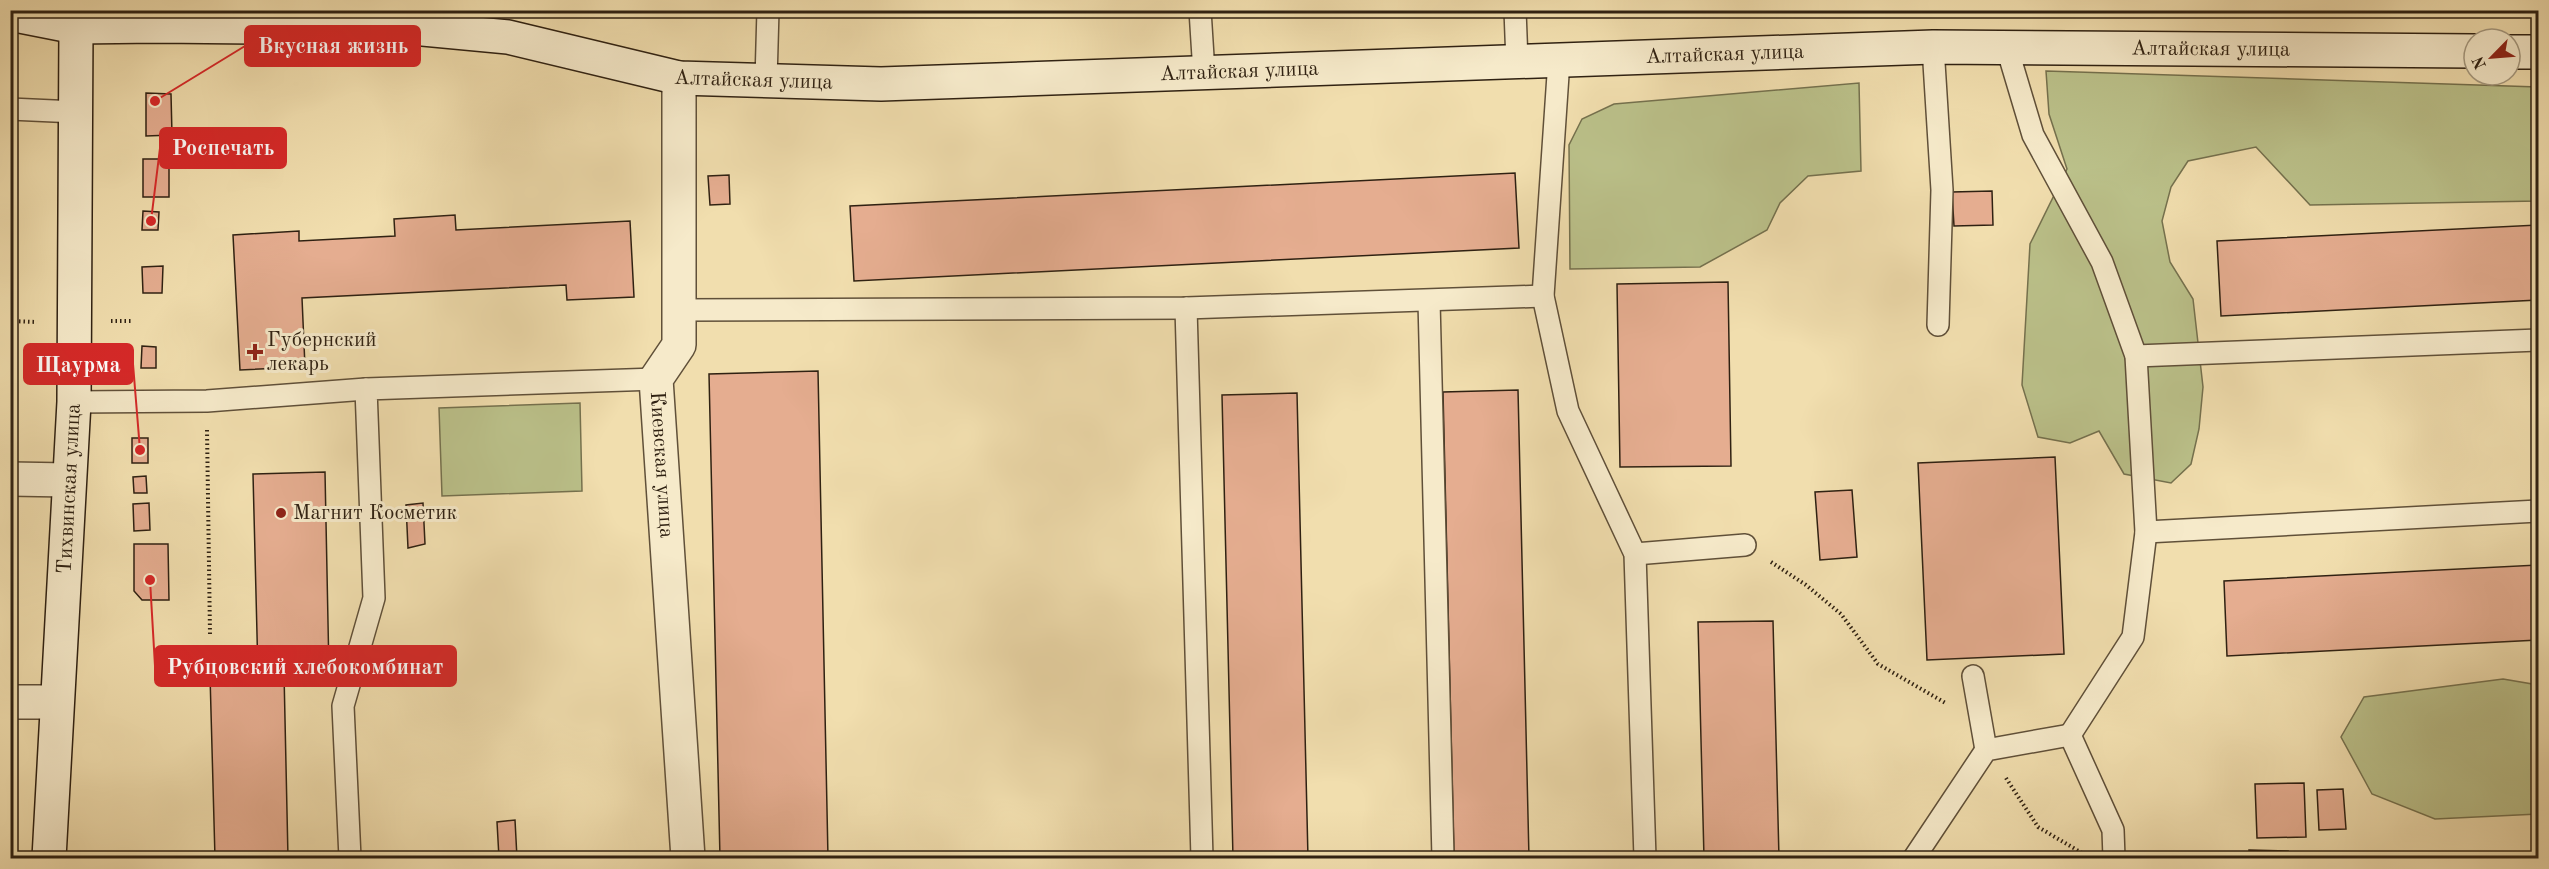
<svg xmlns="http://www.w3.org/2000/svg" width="2549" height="869" font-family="'Old Standard TT',serif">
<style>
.green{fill:#bbc18a;stroke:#75714e;stroke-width:1.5}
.building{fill:#e5ad90;stroke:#2f2112;stroke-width:1.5}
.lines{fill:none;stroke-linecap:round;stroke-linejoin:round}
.lane-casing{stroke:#605039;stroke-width:24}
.street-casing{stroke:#605039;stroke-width:36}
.secondary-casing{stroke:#2f2112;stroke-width:36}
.path{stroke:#2f2112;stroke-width:4;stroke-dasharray:1.5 3;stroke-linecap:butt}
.lane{stroke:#f6eaca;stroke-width:21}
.street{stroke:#f6eaca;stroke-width:33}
.secondary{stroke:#f6eaca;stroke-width:33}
.poi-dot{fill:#8f2418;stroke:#f6eaca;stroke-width:2}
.labels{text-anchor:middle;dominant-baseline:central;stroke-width:6;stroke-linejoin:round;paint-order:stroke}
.street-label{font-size:21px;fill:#2f2112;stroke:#f6eaca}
.poi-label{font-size:21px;fill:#2f2112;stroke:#f6eaca;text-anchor:start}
.leader{fill:none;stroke:#d62828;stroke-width:2}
.callout-dot{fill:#d62828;stroke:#f6eaca;stroke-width:2}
.callout{fill:#d62828;stroke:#d62828;stroke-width:2}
.callout-label{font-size:22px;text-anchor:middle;font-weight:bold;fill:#fff}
</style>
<rect width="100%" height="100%" fill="#f1deae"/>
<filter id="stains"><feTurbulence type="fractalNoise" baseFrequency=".00333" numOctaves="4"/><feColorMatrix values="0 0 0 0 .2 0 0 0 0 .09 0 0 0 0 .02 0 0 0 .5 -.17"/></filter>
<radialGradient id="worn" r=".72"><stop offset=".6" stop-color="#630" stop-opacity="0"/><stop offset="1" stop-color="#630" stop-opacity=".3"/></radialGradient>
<g class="green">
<polygon points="2046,71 2538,87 2538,201 2310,205 2256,147 2188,161 2171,187 2162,221 2170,262 2193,299 2203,387 2199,429 2191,464 2171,483 2124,474 2099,431 2070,443 2038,437 2022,385 2030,244 2067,169 2049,114"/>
<polygon points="1859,83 1861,171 1808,176 1780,203 1767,230 1700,267 1570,269 1569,145 1582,119 1614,104"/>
<polygon points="580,403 582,491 442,496 439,408"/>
<polygon points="2503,679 2538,685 2538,814 2435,819 2372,794 2341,737 2364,697"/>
</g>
<g class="building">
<rect x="878" y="10" width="50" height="6"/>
<polygon points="928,10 956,10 956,17 928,16"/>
<polygon points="146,93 171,94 172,135 146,136"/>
<rect x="143" y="159" width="26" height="38"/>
<polygon points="1515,173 1519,248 854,281 850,206"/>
<polygon points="729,175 730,204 710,205 708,176"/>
<polygon points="1992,191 1993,225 1954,226 1952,192"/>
<polygon points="143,211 159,212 158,230 142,230"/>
<polygon points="455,215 456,230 630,221 634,297 567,300 566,285 302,298 305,367 240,370 233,235 299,231 299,241 395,236 394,219"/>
<polygon points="2538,225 2538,300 2221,316 2217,241"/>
<polygon points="163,266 162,293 143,293 142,267"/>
<polygon points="1728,282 1731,466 1620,467 1617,284"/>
<polygon points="142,346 156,347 156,368 141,368"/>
<polygon points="818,371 828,858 720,858 709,374"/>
<polygon points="1518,390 1529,858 1454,858 1443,392"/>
<polygon points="1297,393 1308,858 1233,858 1222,395"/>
<rect x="132" y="438" width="16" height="25"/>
<polygon points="2055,457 2064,654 1927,660 1918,463"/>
<polygon points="325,472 329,672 284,673 288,858 215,858 210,675 258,674 253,474"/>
<polygon points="146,476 147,493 134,493 133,477"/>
<polygon points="1852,490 1857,557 1820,560 1815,492"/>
<polygon points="149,503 150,530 134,531 133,504"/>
<polygon points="423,503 425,544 408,548 406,505"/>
<polygon points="134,544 168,544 169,600 142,600 134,591"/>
<polygon points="2538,565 2538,640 2227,656 2224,581"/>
<polygon points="1773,621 1779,858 1704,858 1698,622"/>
<polygon points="2304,783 2306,837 2257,838 2255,784"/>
<polygon points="2343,789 2346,829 2319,830 2317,790"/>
<polygon points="515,820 517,858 499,858 497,822"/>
<polygon points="2249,850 2288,851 2287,858 2249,858"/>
</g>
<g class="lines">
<g class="lane-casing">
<g id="lane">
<polyline points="1200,10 1204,73"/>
<polyline points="1515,10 1517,62"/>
<polyline points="1933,47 1942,190 1938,325"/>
<polyline points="2007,48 2033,135 2102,262 2136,356 2146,532 2133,637 2070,735 2113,830 2114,858"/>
<polyline points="1559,60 1543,296 1568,411 1635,554 1645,858"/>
<polyline points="766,80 768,10"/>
<polyline points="10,109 76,112"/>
<polyline points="1429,301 1443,858"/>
<polyline points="1186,308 1202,858"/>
<polyline points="679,310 1186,308 1543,296"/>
<polyline points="2136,356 2538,340"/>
<polyline points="74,402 207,401 366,389"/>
<polyline points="2146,532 2538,511"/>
<polyline points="1635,554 1745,545"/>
<polyline points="1973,676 1986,750"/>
<polyline points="350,858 343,706 374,598 366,389 656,379"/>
<polyline points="1914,858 1986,750 2070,735"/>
</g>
</g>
<g class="street-casing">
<g id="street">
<path id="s1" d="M679 78V345L656 379 688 858"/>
<polyline points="10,479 69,480"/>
<polyline points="10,702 56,702"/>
</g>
</g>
<g class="secondary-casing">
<g id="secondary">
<path id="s2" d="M10 14 76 27 157 26 423 29 508 37 679 78 881 84 1933 47 2474 51"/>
<polyline points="2510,52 2538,52"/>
<path id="s3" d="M49 858 74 402 76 27"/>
</g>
</g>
<g class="path">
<polyline points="1725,10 1731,17"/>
<polyline points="10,321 37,322"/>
<polyline points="111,321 131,321"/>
<polyline points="207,430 210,634"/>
<polyline points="1771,562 1806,585 1841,614 1878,664 1947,704"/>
<polyline points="2006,778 2038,827 2082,853"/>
</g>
<use href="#lane" class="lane"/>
<use href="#street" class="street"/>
<use href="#secondary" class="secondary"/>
</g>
<g class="poi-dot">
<path d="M252 343h6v6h6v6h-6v6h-6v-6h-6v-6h6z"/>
<circle cx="281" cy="513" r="6"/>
</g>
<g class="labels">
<g class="street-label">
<text stroke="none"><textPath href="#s2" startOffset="2208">Алтайская улица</textPath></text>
<text stroke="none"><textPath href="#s2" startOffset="1722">Алтайская улица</textPath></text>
<text stroke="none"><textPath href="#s2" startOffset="1236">Алтайская улица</textPath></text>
<text stroke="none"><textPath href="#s2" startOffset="750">Алтайская улица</textPath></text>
<text stroke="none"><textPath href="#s1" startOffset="394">Киевская улица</textPath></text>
<text stroke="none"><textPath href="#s3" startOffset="370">Тихвинская улица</textPath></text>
</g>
<g class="poi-label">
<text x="267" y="340">Губернский<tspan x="267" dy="24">лекарь</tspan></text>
<text x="293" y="513">Магнит Косметик</text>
</g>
</g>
<path class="leader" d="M155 101L245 46M151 221L160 148M140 450L133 364M150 580L155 666"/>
<g class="callout-dot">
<circle cx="155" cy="101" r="6"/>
<circle cx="151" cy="221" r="6"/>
<circle cx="140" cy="450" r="6"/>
<circle cx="150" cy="580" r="6"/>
</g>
<g class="callout">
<rect x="245" y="26" width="175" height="40" rx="6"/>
<rect x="160" y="128" width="126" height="40" rx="6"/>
<rect x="24" y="344" width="109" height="40" rx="6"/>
<rect x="155" y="646" width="301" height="40" rx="6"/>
</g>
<g class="callout-label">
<text x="333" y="53">Вкусная жизнь</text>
<text x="223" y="155">Роспечать</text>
<text x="78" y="372">Щаурма</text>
<text x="305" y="674">Рубцовский хлебокомбинат</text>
</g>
<rect width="2549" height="869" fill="none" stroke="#f1deae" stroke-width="36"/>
<rect x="12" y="12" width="2525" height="845" fill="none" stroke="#2f2112" stroke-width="3"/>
<rect x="18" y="18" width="2513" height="833" fill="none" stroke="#2f2112" stroke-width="1.5"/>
<g transform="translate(2492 57) rotate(245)"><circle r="28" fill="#f6eaca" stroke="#a69a80" stroke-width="1.5"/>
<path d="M0-4.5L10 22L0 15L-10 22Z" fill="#8f2418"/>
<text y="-9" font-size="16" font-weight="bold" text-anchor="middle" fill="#2f2112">N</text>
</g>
<rect width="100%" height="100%" filter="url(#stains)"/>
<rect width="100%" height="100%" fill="url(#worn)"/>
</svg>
